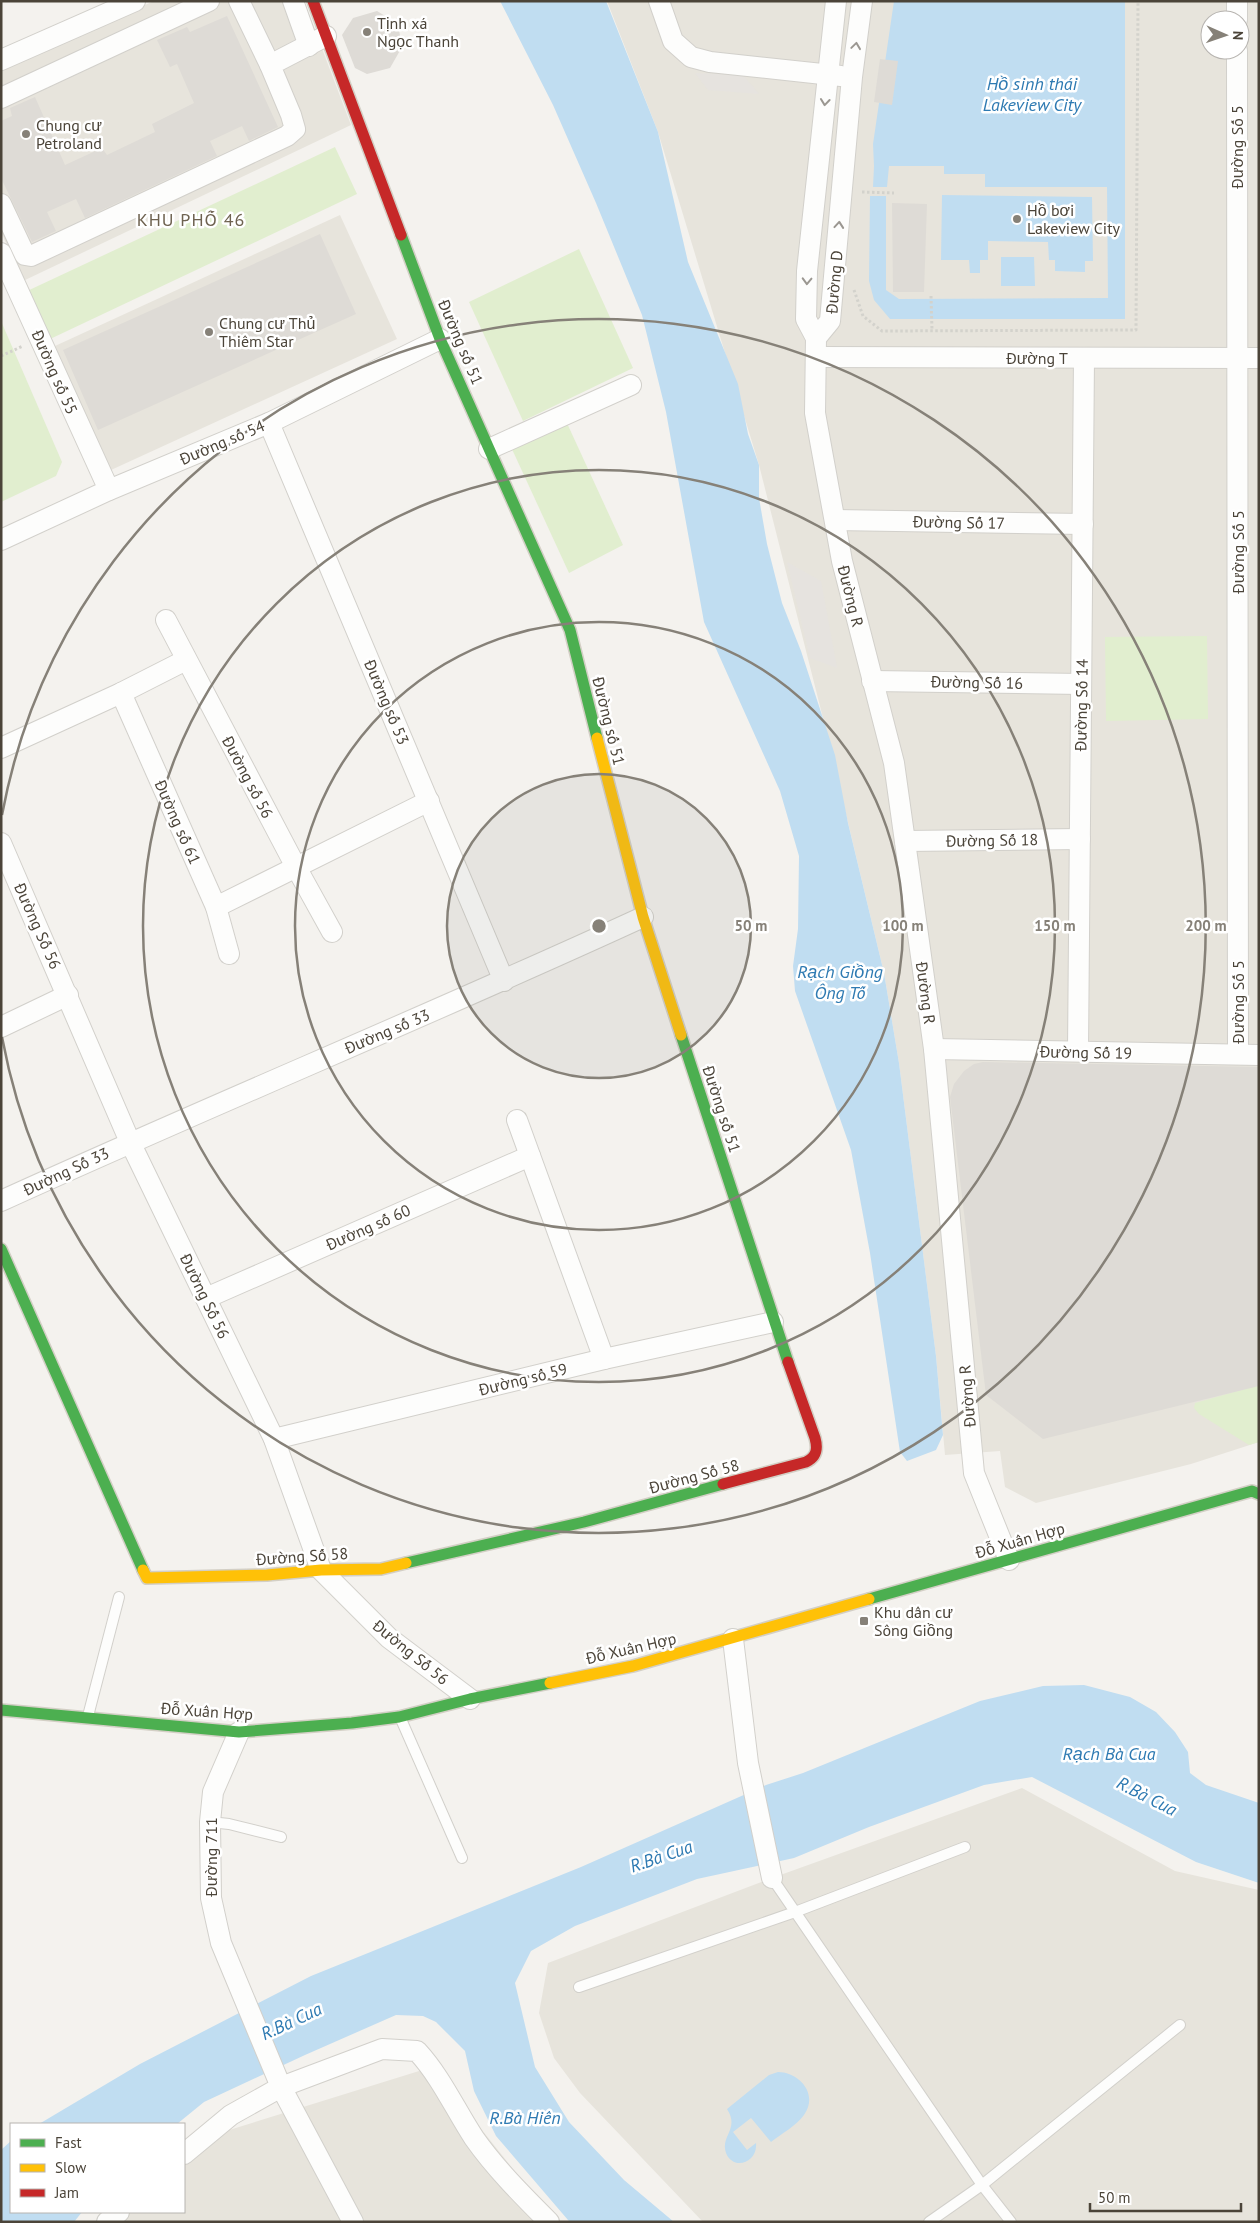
<svg xmlns="http://www.w3.org/2000/svg" width="1260" height="2223" font-family="'PT Sans',sans-serif">
<style>
.residential{fill:#e7e4dc;fill-rule:evenodd}
.green{fill:#e1eecf}
.parking{fill:#e6e3df}
.water{fill:#c0ddf1}
.building{fill:#dedbd6}
.lines{fill:none;stroke-linecap:round;stroke-linejoin:round}
.lane-casing{stroke:#d2d0cb;stroke-width:12}
.street-casing{stroke:#d2d0cb;stroke-width:22}
.fast-casing{stroke:#d3cfc5;stroke-width:14}
.slow-casing{stroke:#d3cfc5;stroke-width:14}
.jam-casing{stroke:#d3cfc5;stroke-width:14}
.path{stroke:#d3d2cc;stroke-width:3;stroke-dasharray:2.5 2.5;stroke-linecap:butt}
.lane{stroke:#fdfdfc;stroke-width:10}
.street{stroke:#fdfdfc;stroke-width:20}
.fast{stroke:#4caf50;stroke-width:11}
.slow{stroke:#ffc107;stroke-width:11}
.jam{stroke:#c62828;stroke-width:11}
.oneway{stroke:#9b9791}
.ring{fill:none;stroke:#868178;stroke-width:2.5}
.poi-dot{fill:#868178;stroke:#fff;stroke-width:2}
.labels{text-anchor:middle;dominant-baseline:central;stroke-width:5;stroke-linejoin:round;paint-order:stroke}
.poi-label{font-size:16px;fill:#4b4439;stroke:#fff;text-anchor:start}
.street-label{font-size:16px;fill:#4b4439;stroke:#fff}
.water-label{font-size:18px;font-style:italic;fill:#2e7ab2;stroke:#fff}
.neighbourhood-label{font-size:18px;letter-spacing:1px;fill:#6e6250;stroke:#fff}
.centre{fill:#868178;stroke:#fff;stroke-width:2.5}
.ring-label{font-size:15px;text-anchor:middle;font-weight:bold;fill:#868178;stroke:#fff;stroke-width:5;stroke-linejoin:round;paint-order:stroke}
</style>
<rect width="100%" height="100%" fill="#f4f2ee"/>
<g class="residential">
<polygon points="154,1 304,1 351,125 23,281 1,232 1,69"/>
<path d="M607 1H1259V1442L1191 1464 1036 1503 1005 1487 1000 1451 945 1455 936 1356 899 1063 884 973 822 714 759 465 658 132ZM1210 20H1240V50H1210Z"/>
<polygon points="340,215 397,339 111,470 55,346"/>
<polygon points="1022,1788 1175,1871 1259,1890 1259,2222 703,2222 580,2093 554,2058 539,2013 548,1963 772,1878"/>
<polygon points="432,2067 555,2222 100,2222 106,2212 184,2212 184,2144"/>
</g>
<g class="green">
<polygon points="335,147 357,194 48,340 25,292"/>
<polygon points="579,249 633,368 523,421 469,302"/>
<polygon points="1,321 62,462 56,476 1,502"/>
<polygon points="566,421 623,545 569,573 511,447"/>
<polygon points="1207,636 1208,719 1106,721 1105,637"/>
<polygon points="1259,1385 1259,1442 1249,1445 1199,1414 1194,1408 1195,1403"/>
</g>
<g class="parking">
<polygon points="695,73 743,75 759,94 708,90"/>
<polygon points="787,562 821,581 837,668 810,658"/>
</g>
<g class="water">
<polygon points="500,1 606,1 658,132 688,262 738,384 748,434 759,465 759,498 767,544 782,603 801,651 835,755 848,823 884,973 899,1063 936,1356 943,1435 936,1450 907,1461 900,1452 870,1253 851,1150 795,991 793,966 798,929 799,856 780,791 704,622 666,412 642,315 596,203 553,105"/>
<polygon points="894,1 1125,1 1125,319 890,319 874,300 869,281 870,196 886,196 886,290 899,299 1108,298 1107,187 985,187 985,174 944,174 944,166 889,166 887,187 873,187 874,166 873,144"/>
<polygon points="942,195 1092,197 1093,261 1085,261 1085,272 1055,271 1055,260 1049,260 1048,242 988,241 988,260 980,260 980,273 970,273 969,260 941,260"/>
<polygon points="1001,257 1034,257 1035,286 1001,286"/>
<polygon points="1084,1685 1130,1697 1156,1712 1175,1732 1188,1752 1190,1773 1206,1785 1259,1803 1259,1883 1196,1862 1032,1777 984,1785 869,1827 794,1858 697,1879 575,1926 531,1951 515,1983 535,2067 569,2122 624,2180 674,2222 570,2222 568,2220 496,2136 474,2091 465,2051 436,2022 423,2016 396,2015 305,2055 204,2102 177,2124 39,2124 140,2064 311,1976 581,1867 766,1785 803,1773 980,1701 1043,1686"/>
<path d="M778 2072C799 2072 819 2094 804 2115 796 2126 781 2134 771 2142L751 2118 733 2132 747 2150 756 2143C758 2163 733 2171 726 2153 720 2136 740 2129 727 2109L769 2075Z"/>
<polygon points="11,2141 11,2212 82,2212 74,2222 1,2222 1,2150"/>
</g>
<g class="building">
<polygon points="377,11 398,24 402,47 390,68 367,74 355,68 342,35 353,18"/>
<polygon points="227,16 278,127 249,141 242,126 210,141 217,156 85,218 76,199 47,212 56,231 32,242 1,178 1,121 12,116 10,108 35,97 65,165 102,148 107,155 155,132 152,124 194,103 177,64 170,67 157,40 187,27 190,32"/>
<polygon points="880,59 898,61 892,105 874,102"/>
<polygon points="892,203 927,204 924,292 893,292"/>
<polygon points="320,234 356,314 98,430 63,350"/>
<polygon points="983,1062 1259,1067 1259,1386 1043,1439 986,1395 950,1097 954,1084 964,1071 974,1064"/>
</g>
<g class="lines">
<g class="lane-casing">
<g id="lane">
<polyline points="88,1716 119,1597"/>
<polyline points="400,1717 462,1858"/>
<polyline points="210,1822 229,1824 281,1837"/>
<polyline points="772,1878 982,2185 1011,2222"/>
<polyline points="579,1987 795,1912 965,1847"/>
<polyline points="929,2222 982,2185 1180,2025"/>
</g>
</g>
<g class="street-casing">
<g id="street">
<polyline points="239,1 270,65"/>
<polyline points="293,1 309,46"/>
<polyline points="659,1 673,41 691,57 710,62 841,76"/>
<polyline points="836,1 807,271 806,319 816,338 815,413 842,561 894,763 934,1049 974,1473 1009,1560"/>
<polyline points="1237,1 1237,20"/>
<polyline points="1237,50 1238,1054"/>
<polyline points="1,60 135,1"/>
<polyline points="1,98 209,1"/>
<polyline points="1,204 25,255 31,256 287,136 295,129 291,115 270,65 326,36"/>
<polyline points="1,253 109,490"/>
<polyline points="816,338 830,321 852,77 862,1"/>
<polyline points="816,357 1259,358"/>
<polyline points="269,423 504,981"/>
<polyline points="489,449 631,385"/>
<polyline points="835,520 1083,524"/>
<polyline points="1,540 109,490 269,423 440,339"/>
<polyline points="166,620 296,867 332,932"/>
<polyline points="872,681 1081,684"/>
<polyline points="121,693 216,907 229,954"/>
<polyline points="1,748 121,693 186,660"/>
<polyline points="905,841 1080,839"/>
<polyline points="1,843 130,1142 274,1439 321,1570 389,1638 470,1699"/>
<polyline points="216,907 429,801"/>
<polyline points="1,1027 68,995"/>
<polyline points="934,1049 1259,1055"/>
<polyline points="1078,1051 1084,358"/>
<polyline points="517,1120 604,1359"/>
<path d="M1 1201C214 1104 430 1015 643 917"/>
<polyline points="206,1298 530,1156"/>
<polyline points="274,1439 604,1359 773,1322"/>
<polyline points="733,1639 748,1763 772,1878"/>
<polyline points="239,1732 213,1792 210,1822 211,1898 221,1943 281,2087 353,2222"/>
<path d="M184 2154 231 2115 281 2087 382 2049 417 2051C441 2077 455 2109 474 2138 495 2168 523 2196 549 2222"/>
<polyline points="107,2222 119,2212"/>
</g>
</g>
<g class="fast-casing">
<g id="fast">
<polyline points="401,235 440,339 570,630 597,738"/>
<polyline points="681,1035 788,1362"/>
<polyline points="1,1249 143,1570"/>
<polyline points="406,1563 584,1522 723,1484"/>
<polyline points="869,1599 1252,1491 1259,1494"/>
<polyline points="1,1710 239,1732 352,1723 399,1717 470,1699 550,1683"/>
</g>
</g>
<g class="slow-casing">
<g id="slow">
<polyline points="597,738 643,917 681,1035"/>
<polyline points="143,1570 147,1578 267,1575 321,1570 381,1569 406,1563"/>
<polyline points="550,1683 633,1666 869,1599"/>
</g>
</g>
<g class="jam-casing">
<g id="jam">
<polyline points="313,1 401,235"/>
<path d="M723 1484 806 1462C817 1457 818 1449 815 1438L788 1362"/>
</g>
</g>
<g class="path">
<polyline points="862,192 894,193"/>
<polyline points="854,290 863,316 882,331 1136,330 1138,1"/>
<polyline points="931,296 932,330"/>
<polyline points="1,356 23,346"/>
</g>
<use href="#lane" class="lane"/>
<use href="#street" class="street"/>
<use href="#fast" class="fast"/>
<use href="#slow" class="slow"/>
<use href="#jam" class="jam"/>
</g>
<defs><path id="oneway-chevron" d="M-2-3.5L2.5 0L-2 3.5" fill="none" stroke-width="1.6" stroke-linecap="round" stroke-linejoin="round" transform="scale(1.25)"/></defs>
<g class="oneway">
<use href="#oneway-chevron" transform="translate(856 46) rotate(-82)"/>
<use href="#oneway-chevron" transform="translate(825 102) rotate(96)"/>
<use href="#oneway-chevron" transform="translate(839 225) rotate(-85)"/>
<use href="#oneway-chevron" transform="translate(807 281) rotate(92)"/>
</g>
<circle cx="599" cy="926" r="152" fill="#868178" fill-opacity=".12"/>
<g class="ring">
<circle cx="599" cy="926" r="152"/>
<circle cx="599" cy="926" r="304"/>
<circle cx="599" cy="926" r="456"/>
<path d="M2 815A607 607 0 1 1 2 1037"/>
</g>
<g class="poi-dot">
<circle cx="367" cy="32" r="5"/>
<circle cx="26" cy="134" r="5"/>
<circle cx="1017" cy="219" r="5"/>
<circle cx="209" cy="332" r="5"/>
<rect x="859" y="1616" width="10" height="10" rx="2.5"/>
</g>
<g class="labels">
<g class="poi-label">
<text x="377" y="23">Tịnh xá<tspan x="377" dy="18">Ngọc Thanh</tspan></text>
<text x="36" y="125">Chung cư<tspan x="36" dy="18">Petroland</tspan></text>
<text x="1027" y="210">Hồ bơi<tspan x="1027" dy="18">Lakeview City</tspan></text>
<text x="219" y="323">Chung cư Thủ<tspan x="219" dy="18">Thiêm Star</tspan></text>
<text x="874" y="1612">Khu dân cư<tspan x="874" dy="18">Sông Giồng</tspan></text>
</g>
<g class="street-label">
<text transform="translate(1237 147) rotate(-90)">Đường Số 5</text>
<text transform="translate(834 282) rotate(-85)">Đường D</text>
<text transform="translate(461 342) rotate(67)">Đường số 51</text>
<text x="1037" y="358">Đường T</text>
<text transform="translate(55 372) rotate(66)">Đường số 55</text>
<text transform="translate(222 442) rotate(-23)">Đường số 54</text>
<text transform="translate(959 522) rotate(1)">Đường Số 17</text>
<text transform="translate(1238 552) rotate(-90)">Đường Số 5</text>
<text transform="translate(851 596) rotate(76)">Đường R</text>
<text transform="translate(977 682) rotate(1)">Đường Số 16</text>
<text transform="translate(387 702) rotate(67)">Đường số 53</text>
<text transform="translate(1081 705) rotate(-89)">Đường Số 14</text>
<text transform="translate(609 721) rotate(76)">Đường số 51</text>
<text transform="translate(248 777) rotate(62)">Đường số 56</text>
<text transform="translate(178 822) rotate(66)">Đường số 61</text>
<text transform="translate(992 840) rotate(-1)">Đường Số 18</text>
<text transform="translate(38 926) rotate(66)">Đường Số 56</text>
<text transform="translate(926 993) rotate(82)">Đường R</text>
<text transform="translate(1238 1002) rotate(-90)">Đường Số 5</text>
<text transform="translate(387 1031) rotate(-23)">Đường số 33</text>
<text transform="translate(1086 1052) rotate(1)">Đường Số 19</text>
<text transform="translate(722 1109) rotate(72)">Đường số 51</text>
<text transform="translate(66 1171) rotate(-25)">Đường Số 33</text>
<text transform="translate(368 1227) rotate(-24)">Đường số 60</text>
<text transform="translate(205 1296) rotate(64)">Đường Số 56</text>
<text transform="translate(523 1379) rotate(-14)">Đường số 59</text>
<text transform="translate(967 1396) rotate(-95)">Đường R</text>
<text transform="translate(694 1476) rotate(-15)">Đường Số 58</text>
<text transform="translate(1020 1540) rotate(-16)">Đỗ Xuân Hợp</text>
<text transform="translate(302 1556) rotate(-4)">Đường Số 58</text>
<text transform="translate(631 1648) rotate(-13)">Đỗ Xuân Hợp</text>
<text transform="translate(411 1652) rotate(39)">Đường Số 56</text>
<text transform="translate(207 1711) rotate(4)">Đỗ Xuân Hợp</text>
<text transform="translate(211 1857) rotate(-90)">Đường 711</text>
</g>
<g class="water-label">
<text x="1032" y="83">Hồ sinh thái<tspan x="1032" dy="21">Lakeview City</tspan></text>
<text x="840" y="971">Rạch Giồng<tspan x="840" dy="21">Ông Tố</tspan></text>
<text x="1109" y="1753">Rạch Bà Cua</text>
<text transform="translate(1147 1796) rotate(27)">R.Bà Cua</text>
<text transform="translate(661 1856) rotate(-19)">R.Bà Cua</text>
<text transform="translate(291 2021) rotate(-25)">R.Bà Cua</text>
<text x="525" y="2117">R.Bà Hiên</text>
</g>
<g class="neighbourhood-label">
<text x="191" y="219">KHU PHỐ 46</text>
</g>
</g>
<circle cx="599" cy="926" r="8" class="centre"/>
<g class="ring-label">
<text x="751" y="931">50 m</text>
<text x="903" y="931">100 m</text>
<text x="1055" y="931">150 m</text>
<text x="1206" y="931">200 m</text>
</g>
<rect width="1260" height="2223" fill="none" stroke="#4b4439" stroke-width="5"/>
<rect x="10" y="2123" width="175" height="90" fill="#ffffff" stroke="#b7b4b0"/>
<rect x="20" y="2139" width="25" height="8" fill="#4caf50" stroke="#b7b4b0"/>
<text x="55" y="2148" font-size="15" fill="#4b4439">Fast</text>
<rect x="20" y="2164" width="25" height="8" fill="#ffc107" stroke="#b7b4b0"/>
<text x="55" y="2173" font-size="15" fill="#4b4439">Slow</text>
<rect x="20" y="2189" width="25" height="8" fill="#c62828" stroke="#b7b4b0"/>
<text x="55" y="2198" font-size="15" fill="#4b4439">Jam</text>
<g transform="translate(1225 35) rotate(92)"><circle r="24" fill="#ffffff" stroke="#b7b4b0"/>
<path d="M0-4L9 19L0 12L-9 19Z" fill="#868178"/>
<text y="-8" font-size="14" font-weight="bold" text-anchor="middle" fill="#4b4439">N</text>
</g>
<path d="M1090 2203v8h151v-8" fill="none" stroke="#4b4439" stroke-width="2.5"/>
<text x="1098" y="2203" font-size="15" fill="#4b4439" stroke="#ffffff" stroke-width="4" paint-order="stroke">50 m</text>
</svg>
